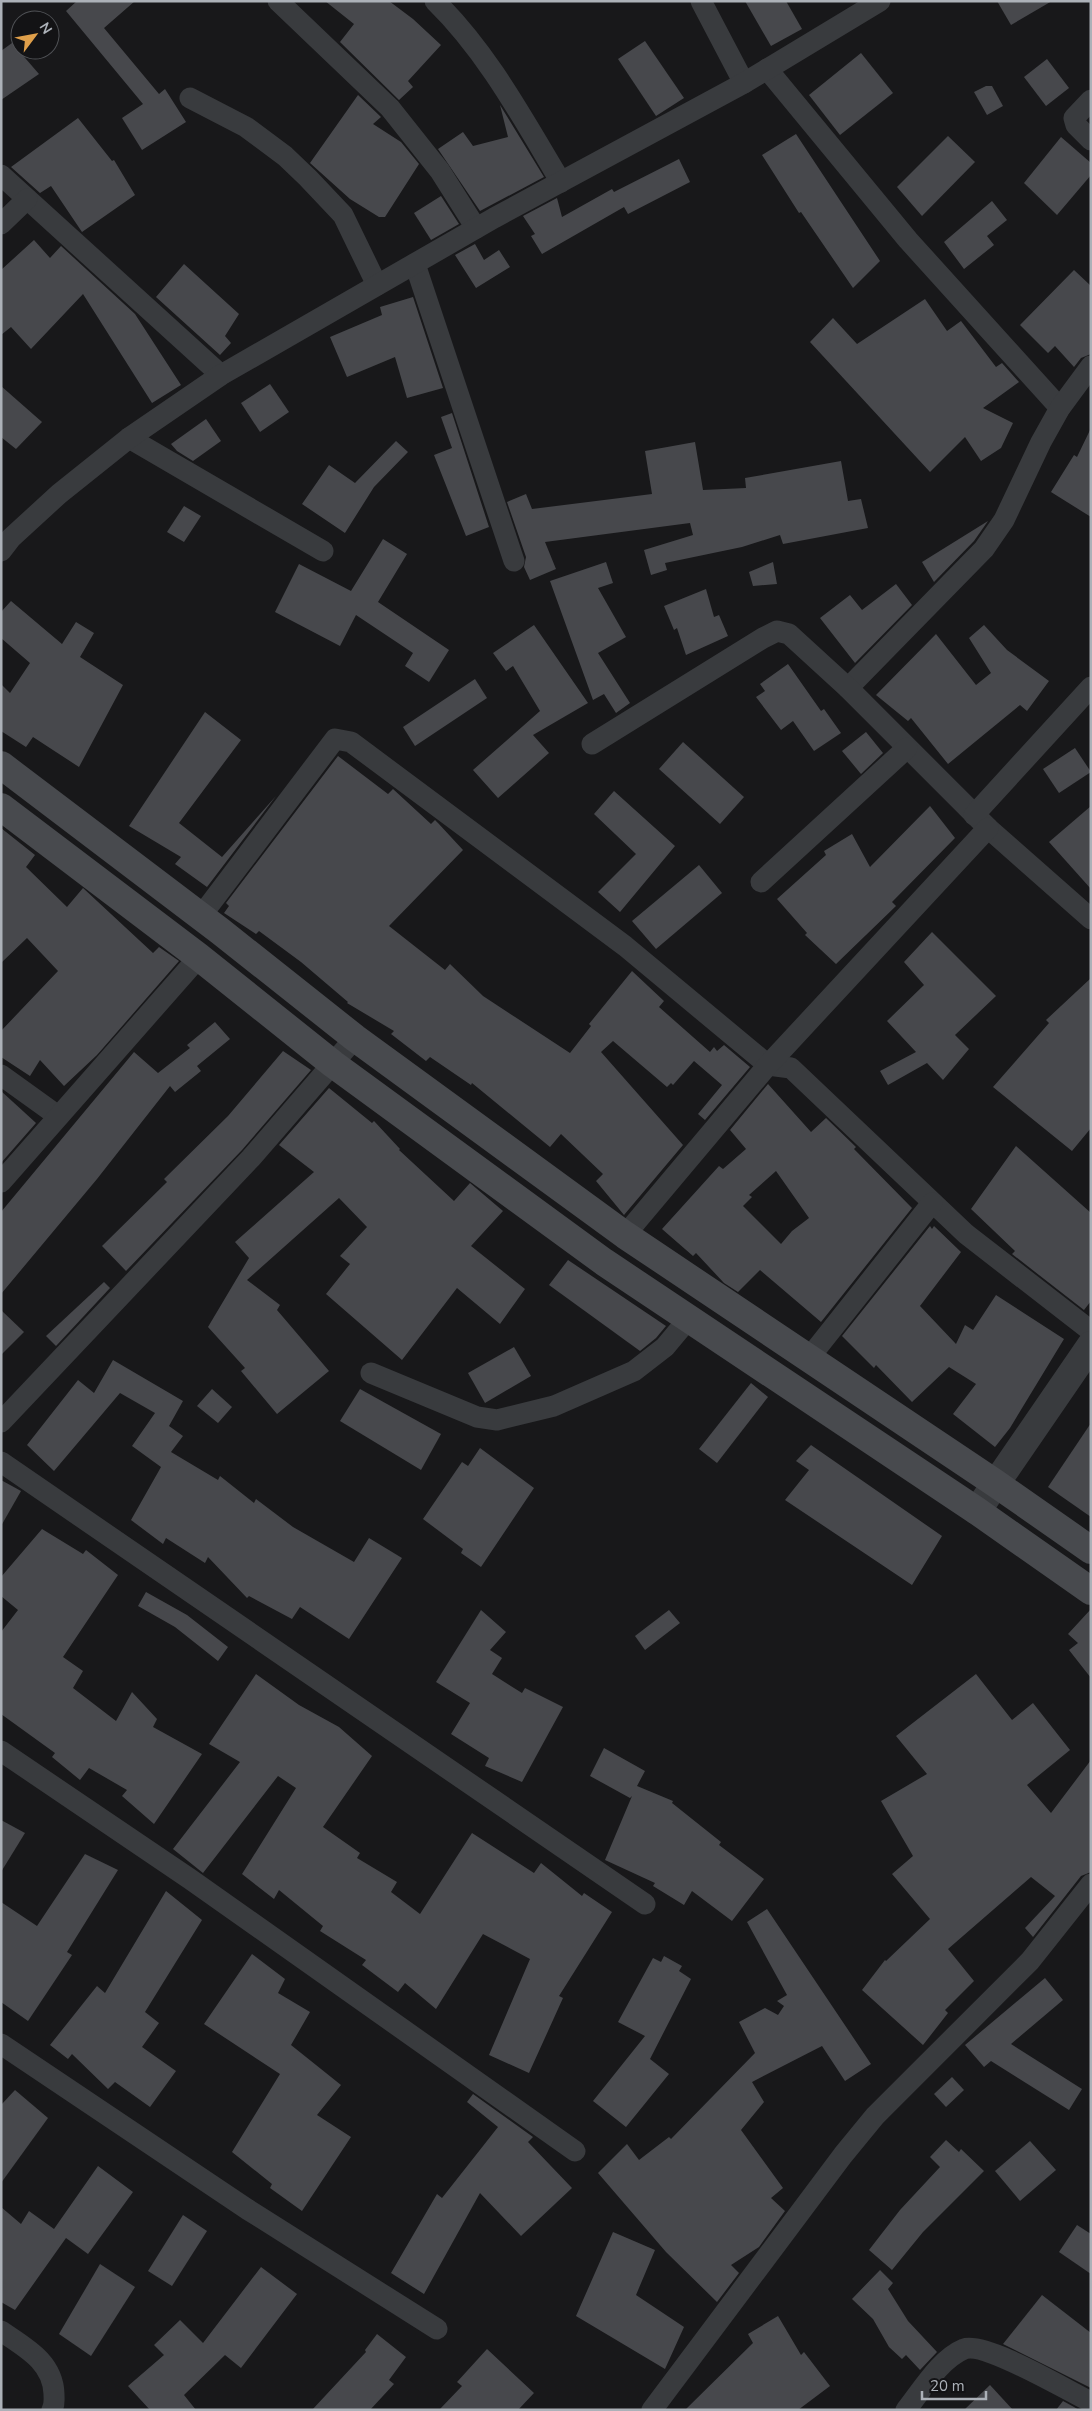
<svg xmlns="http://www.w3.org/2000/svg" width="1092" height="2411" font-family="'Nunito Sans',sans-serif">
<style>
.building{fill:#47484c;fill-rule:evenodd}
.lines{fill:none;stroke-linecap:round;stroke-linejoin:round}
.minor{stroke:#393b3e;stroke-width:21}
.tertiary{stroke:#393b3e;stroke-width:28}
.secondary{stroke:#484a4e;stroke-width:28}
</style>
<rect width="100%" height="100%" fill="#18181a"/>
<g class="building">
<polygon points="77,1 135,1 104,28 159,94 165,89 186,122 142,150 122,118 143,104 66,11"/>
<polygon points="325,1 389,1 413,19 441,45 408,81 413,87 399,100 340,42 354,24"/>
<polygon points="745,1 786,1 802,29 771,46"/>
<polygon points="997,1 1052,1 1011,25"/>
<polygon points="645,41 684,98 656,116 618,59"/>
<polygon points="12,43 39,74 1,100 1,51"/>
<polygon points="861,53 893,93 840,135 809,95"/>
<polygon points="1047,59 1069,88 1046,106 1024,77"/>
<polygon points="986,86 992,86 1003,106 987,115 974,92"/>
<polygon points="358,95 381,117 373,124 401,142 419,164 385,217 379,217 350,199 310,163"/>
<polygon points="500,105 544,177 480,211 438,149 463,132 473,146 508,137"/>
<polygon points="78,118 112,161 114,160 135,195 82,232 51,186 40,193 11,167"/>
<polygon points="796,134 880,261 853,288 801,212 799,213 762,155"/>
<polygon points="948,136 975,162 922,216 897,187"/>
<polygon points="1061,137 1091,163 1091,175 1057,215 1024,183"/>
<polygon points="679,159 690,182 628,214 624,207 542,254 531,236 535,234 523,216 557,198 562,217 612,189 614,192"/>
<polygon points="441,196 459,224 431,240 414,213"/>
<polygon points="992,201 1007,220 987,236 994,245 964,269 944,242"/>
<polygon points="34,240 50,258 61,246 135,314 181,385 152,403 83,294 31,349 11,327 1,335 1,270"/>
<polygon points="475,244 484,260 499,250 510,267 476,288 455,255"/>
<polygon points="184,264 239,314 225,336 231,343 220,355 156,297"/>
<polygon points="1074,270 1091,286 1091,354 1081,358 1074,367 1055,346 1048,353 1020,325"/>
<polygon points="413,297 443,388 407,398 395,357 347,377 330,337 382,315 380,307"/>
<polygon points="925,299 947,331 961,321 996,367 1002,363 1019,382 983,408 1013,423 1001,448 981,461 965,437 930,472 810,342 833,318 857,344"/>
<polygon points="270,384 289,412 260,432 241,403"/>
<polygon points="1,386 42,422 16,449 1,437"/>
<polygon points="452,413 489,527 466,536 434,455 452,448 441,417"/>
<polygon points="206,419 221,441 193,461 177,451 171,444"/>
<polygon points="1091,428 1091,517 1051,492 1074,455 1077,457"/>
<polygon points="396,441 408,452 374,487 345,533 302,504 329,465 355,483"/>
<polygon points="695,442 703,490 746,488 745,478 841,461 848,501 861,499 868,528 783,544 780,535 742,547 665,563 667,570 651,575 644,550 693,535 690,523 545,542 556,569 530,580 524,567 526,557 507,502 526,494 532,509 652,494 645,451"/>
<polygon points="184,506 201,516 184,542 167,532"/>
<polygon points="988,521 974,541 934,582 922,562"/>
<polygon points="383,539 407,554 378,602 449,650 429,682 405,666 413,653 356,615 340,646 275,612 299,564 351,591"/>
<polygon points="606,562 613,583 598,588 626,637 598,653 630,703 616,713 604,694 593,700 550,581"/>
<polygon points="773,562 777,584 753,586 749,572"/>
<polygon points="896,584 912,605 855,663 820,618 850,595 862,610"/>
<polygon points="706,589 714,617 719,615 728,636 686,655 677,628 674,630 664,606"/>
<polygon points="11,601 62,644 76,622 94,633 80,657 123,685 79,767 33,737 26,747 1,731 1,684 10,693 30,663 1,638 1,612"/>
<polygon points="534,625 588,703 533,735 549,753 498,798 473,770 540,711 513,666 506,671 493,653"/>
<polygon points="984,625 1007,650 1049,681 1027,711 1020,705 948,764 911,718 908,721 876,695 936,634 976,685 991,673 969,638"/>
<polygon points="788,664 821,711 824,709 841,733 814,751 793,721 781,730 756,697 765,691 760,684"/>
<polygon points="475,679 487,698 415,746 403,727"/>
<polygon points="205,712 241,740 179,823 222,857 276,796 207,887 175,864 181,857 129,826"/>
<polygon points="866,732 883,753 861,774 842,751"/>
<polygon points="683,742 744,797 720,824 659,769"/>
<polygon points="1075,748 1091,772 1059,793 1043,769"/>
<polygon points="338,756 388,794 393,789 431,824 435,820 438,823 463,850 389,926 445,970 450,964 483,996 570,1053 591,1026 589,1024 632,971 664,1001 659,1007 710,1052 714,1047 717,1051 724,1045 750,1067 705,1120 698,1114 722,1085 694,1061 673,1085 671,1083 667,1087 613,1041 601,1052 683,1145 624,1215 596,1181 603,1174 561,1134 550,1147 472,1083 471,1085 430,1057 426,1061 391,1034 394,1031 347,1003 348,1002 301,962 259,931 256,934 224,913 229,906 226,903"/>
<polygon points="614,791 675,846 620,912 598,892 636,854 594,814"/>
<polygon points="930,806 955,838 892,902 896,906 836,964 805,935 807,933 777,899 826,855 824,851 852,834 870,867"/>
<polygon points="1091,806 1091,889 1049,842"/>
<polygon points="1,828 35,855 26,867 67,907 83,888 153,953 159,947 179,961 97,1055 64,1086 40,1060 30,1076 1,1057 1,1031 58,971 27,938 1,963"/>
<polygon points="699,865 722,893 656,949 632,921"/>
<polygon points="932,932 996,996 955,1035 969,1049 943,1080 927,1063 888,1085 880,1071 916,1052 887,1021 924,985 904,962"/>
<polygon points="1091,978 1091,1128 1072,1151 993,1087 1049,1023 1046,1020"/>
<polygon points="215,1022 230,1039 197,1066 201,1071 175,1092 170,1086 97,1179 1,1294 1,1212 134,1052 158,1073 190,1048 187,1045"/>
<polygon points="283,1051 311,1070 242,1150 126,1271 102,1246 167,1182 164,1179 228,1116"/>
<path d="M768 1084 811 1132 826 1118 856 1147 854 1149 912 1208 821 1322 760 1270 738 1292 724 1283 696 1253 693 1256 662 1229 719 1166 723 1169 746 1149 730 1130ZM776 1171 809 1218 792 1231 781 1244 743 1206 752 1197 749 1195Z"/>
<polygon points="329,1088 372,1123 374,1121 400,1149 399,1150 454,1201 470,1183 503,1211 471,1246 525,1289 500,1324 457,1288 402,1360 326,1294 350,1264 340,1256 367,1227 339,1198 247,1280 280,1305 277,1310 329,1371 277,1414 241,1371 245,1368 208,1327 249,1258 235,1242 314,1172 279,1145"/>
<polygon points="1,1091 36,1123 1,1163"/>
<polygon points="1016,1146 1091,1213 1091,1301 1084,1310 1012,1254 1015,1251 971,1209"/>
<polygon points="930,1226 932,1229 934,1226 961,1252 920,1306 956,1344 965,1325 973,1330 996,1295 1064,1339 1010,1428 995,1447 953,1414 976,1384 949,1367 912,1402 876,1365 874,1368 842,1336"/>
<polygon points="568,1260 666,1326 656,1338 640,1351 549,1285"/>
<polygon points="104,1282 110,1288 56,1346 46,1336"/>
<polygon points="1,1310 24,1332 1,1355"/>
<polygon points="514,1347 531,1376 485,1403 468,1373"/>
<polygon points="113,1360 183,1401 169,1426 183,1436 171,1452 218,1480 220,1476 254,1503 256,1499 293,1527 354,1562 369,1538 402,1558 349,1639 300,1607 292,1619 249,1596 247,1598 208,1557 205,1563 166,1538 163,1544 131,1520 161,1467 132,1446 155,1413 120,1393 54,1471 27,1445 78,1380 94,1393"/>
<polygon points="751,1383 768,1397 717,1463 699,1449"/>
<polygon points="212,1389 232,1407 218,1423 197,1406"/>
<polygon points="360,1389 441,1434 421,1470 340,1421"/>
<polygon points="1091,1423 1091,1517 1048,1487"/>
<polygon points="811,1445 942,1536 912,1585 785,1500 809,1470 796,1461"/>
<polygon points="480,1448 534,1488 481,1567 461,1553 463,1549 423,1519 462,1462 468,1466"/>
<polygon points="1,1480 21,1491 1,1526"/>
<polygon points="42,1529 83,1554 86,1550 118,1575 63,1657 83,1671 73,1688 116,1721 132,1692 157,1719 153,1727 202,1754 154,1824 122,1796 127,1790 89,1768 80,1780 52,1757 55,1753 1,1714 1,1632 18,1610 1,1596 1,1577"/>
<polygon points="146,1592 187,1615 228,1647 218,1661 175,1627 138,1606"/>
<polygon points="1091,1609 1091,1678 1069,1650 1078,1643 1068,1634"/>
<polygon points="481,1610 506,1632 490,1650 502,1658 492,1674 522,1693 525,1688 563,1707 522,1782 485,1766 489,1758 451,1734 470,1703 436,1682"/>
<polygon points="669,1610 680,1623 645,1650 635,1636"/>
<polygon points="256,1674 299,1705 339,1727 372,1756 323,1827 360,1853 357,1858 397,1882 391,1892 420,1914 472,1833 534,1873 541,1863 582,1896 584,1893 612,1912 559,1996 563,1998 529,2073 489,2055 530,1959 483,1934 436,2009 405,1983 398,1992 362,1965 366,1960 320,1931 323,1926 279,1890 274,1899 242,1874 296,1788 278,1776 203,1873 173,1849 240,1762 209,1744"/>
<polygon points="976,1674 1012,1720 1033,1703 1070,1750 1027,1785 1051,1813 1091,1760 1091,1872 1081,1876 1033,1937 1025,1928 1055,1896 1031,1877 948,1949 974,1981 945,2010 948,2013 923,2045 862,1990 885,1960 886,1961 930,1919 892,1874 913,1856 881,1801 927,1774 896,1736"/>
<polygon points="604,1748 645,1771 637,1786 673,1801 672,1803 721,1842 719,1845 764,1879 732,1921 692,1891 684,1905 653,1886 655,1883 605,1860 632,1796 630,1798 590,1776"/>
<polygon points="1,1820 25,1833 1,1872"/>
<polygon points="85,1854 118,1870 67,1952 72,1955 28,2021 1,2002 1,1902 37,1926"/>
<polygon points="166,1891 202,1920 145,2012 159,2023 142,2047 176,2071 150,2107 115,2082 108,2089 72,2054 68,2059 50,2045 97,1986 105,1993"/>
<polygon points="767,1909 871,2064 845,2081 822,2046 752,2082 764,2102 741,2130 783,2188 771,2198 785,2211 759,2247 731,2265 739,2273 717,2302 666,2252 598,2173 627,2144 639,2160 669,2137 671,2139 755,2053 739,2022 765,2008 778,2015 784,2006 777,2001 787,1995 747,1922"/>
<polygon points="252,1954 285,1979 278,1993 310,2012 291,2045 341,2085 317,2115 351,2137 302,2211 270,2188 272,2184 232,2152 280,2074 204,2024"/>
<polygon points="664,1956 682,1966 679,1971 691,1979 650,2059 669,2074 626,2127 593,2101 645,2036 618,2022 653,1958 661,1962"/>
<polygon points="1045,1978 1063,2000 1011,2044 1082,2089 1069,2110 991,2061 984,2067 965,2045"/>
<polygon points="952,2077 964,2090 946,2107 934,2094"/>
<polygon points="15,2090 48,2118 1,2183 1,2105"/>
<polygon points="473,2094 533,2137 528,2142 572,2188 521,2236 480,2193 424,2294 391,2273 437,2194 442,2198 498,2127 467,2102"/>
<polygon points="946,2140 959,2152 961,2149 984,2171 923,2232 892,2270 869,2250 900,2210 940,2167 930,2157"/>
<polygon points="1030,2141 1056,2170 1020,2201 995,2171"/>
<polygon points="98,2166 133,2192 88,2254 66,2238 15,2310 1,2302 1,2207 21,2224 29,2211 54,2229"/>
<polygon points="183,2215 207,2231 172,2286 148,2271"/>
<polygon points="1077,2225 1091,2234 1091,2274 1059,2252"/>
<polygon points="613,2232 655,2250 636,2295 684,2327 665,2369 576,2316"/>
<polygon points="100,2264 135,2287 91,2356 59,2334"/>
<polygon points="261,2267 297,2294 241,2368 225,2355 184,2395 196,2410 150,2410 128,2386 164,2355 154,2345 180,2320 203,2343"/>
<polygon points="880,2270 893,2283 888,2289 908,2321 937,2352 920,2370 906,2355 902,2359 889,2347 873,2319 852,2299"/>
<polygon points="1042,2295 1091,2333 1091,2388 1003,2344"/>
<polygon points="778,2316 801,2355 804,2352 830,2386 798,2410 685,2410 753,2343 748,2334"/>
<polygon points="377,2334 406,2357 389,2380 394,2384 370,2410 312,2410 366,2352 365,2350"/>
<polygon points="487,2349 534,2393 518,2410 439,2410 462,2386 457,2382"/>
<polygon points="990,2385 1013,2410 964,2410"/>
<polygon points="1063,2401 1074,2407 1079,2410 1056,2410"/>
</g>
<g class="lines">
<g class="minor">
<polyline points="278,1 390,108 440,171 476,228"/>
<path d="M435 1C488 53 523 119 561 182"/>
<polyline points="701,1 744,83"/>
<polyline points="767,69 908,240 1060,408"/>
<polyline points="190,98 246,127 285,156 308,178 343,215 377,285"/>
<polyline points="1091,100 1074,118 1076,125 1091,140"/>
<polyline points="1,175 221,375"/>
<polyline points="1,224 27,199"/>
<polyline points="415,264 514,561"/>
<polyline points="129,438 323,551"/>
<polyline points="1,551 11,538 59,494 129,438 221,375 494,218 744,83 880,1"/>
<polyline points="848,688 984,549 1004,520 1041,442 1060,408 1091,366"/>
<polyline points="592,744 763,638 777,631 789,634 848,688 988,828 1091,919"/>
<polyline points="974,815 1091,687"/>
<polyline points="761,882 907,748"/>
<polyline points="201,916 335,739 351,742 625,946 768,1065 791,1068 966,1234 1091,1331"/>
<polyline points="1,1075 58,1116"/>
<polyline points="1,1182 199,957"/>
<polyline points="625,1235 768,1065 988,828"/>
<polyline points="809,1358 932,1203"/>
<polyline points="371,1373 477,1417 497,1420 554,1406 634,1371 665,1347 690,1317"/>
<polyline points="1,1422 251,1158 355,1038"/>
<polyline points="1,1462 645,1904"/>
<polyline points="1,1751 190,1879 575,2151"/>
<polyline points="1,2044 247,2209 437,2329"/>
<path d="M1 2331C26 2348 53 2362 54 2394 54 2400 55 2404 52 2410"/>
<polyline points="652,2410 843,2155 875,2116 1030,1961 1091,1884"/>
<path d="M906 2410C922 2390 940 2359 964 2349 985 2341 1068 2391 1091 2402"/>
</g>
<polyline class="tertiary" points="977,1511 1091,1345"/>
<g class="secondary">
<polyline points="1,765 220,931 355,1038 625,1235 995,1483 1091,1550"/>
<polyline points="1,807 199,957 333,1064 604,1262 977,1511 1091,1591"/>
</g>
</g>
<rect width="1092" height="2411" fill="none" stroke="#acb1b8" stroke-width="5"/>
<g transform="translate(35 35) rotate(58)"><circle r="24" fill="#131315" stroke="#505256"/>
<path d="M0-4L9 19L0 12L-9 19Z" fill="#df9f4a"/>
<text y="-8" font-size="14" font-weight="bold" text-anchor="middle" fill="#acb1b8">N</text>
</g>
<path d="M922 2391v8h64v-8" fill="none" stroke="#acb1b8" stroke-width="2.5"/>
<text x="930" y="2391" font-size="15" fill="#acb1b8" stroke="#131315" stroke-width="4" paint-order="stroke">20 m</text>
</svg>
